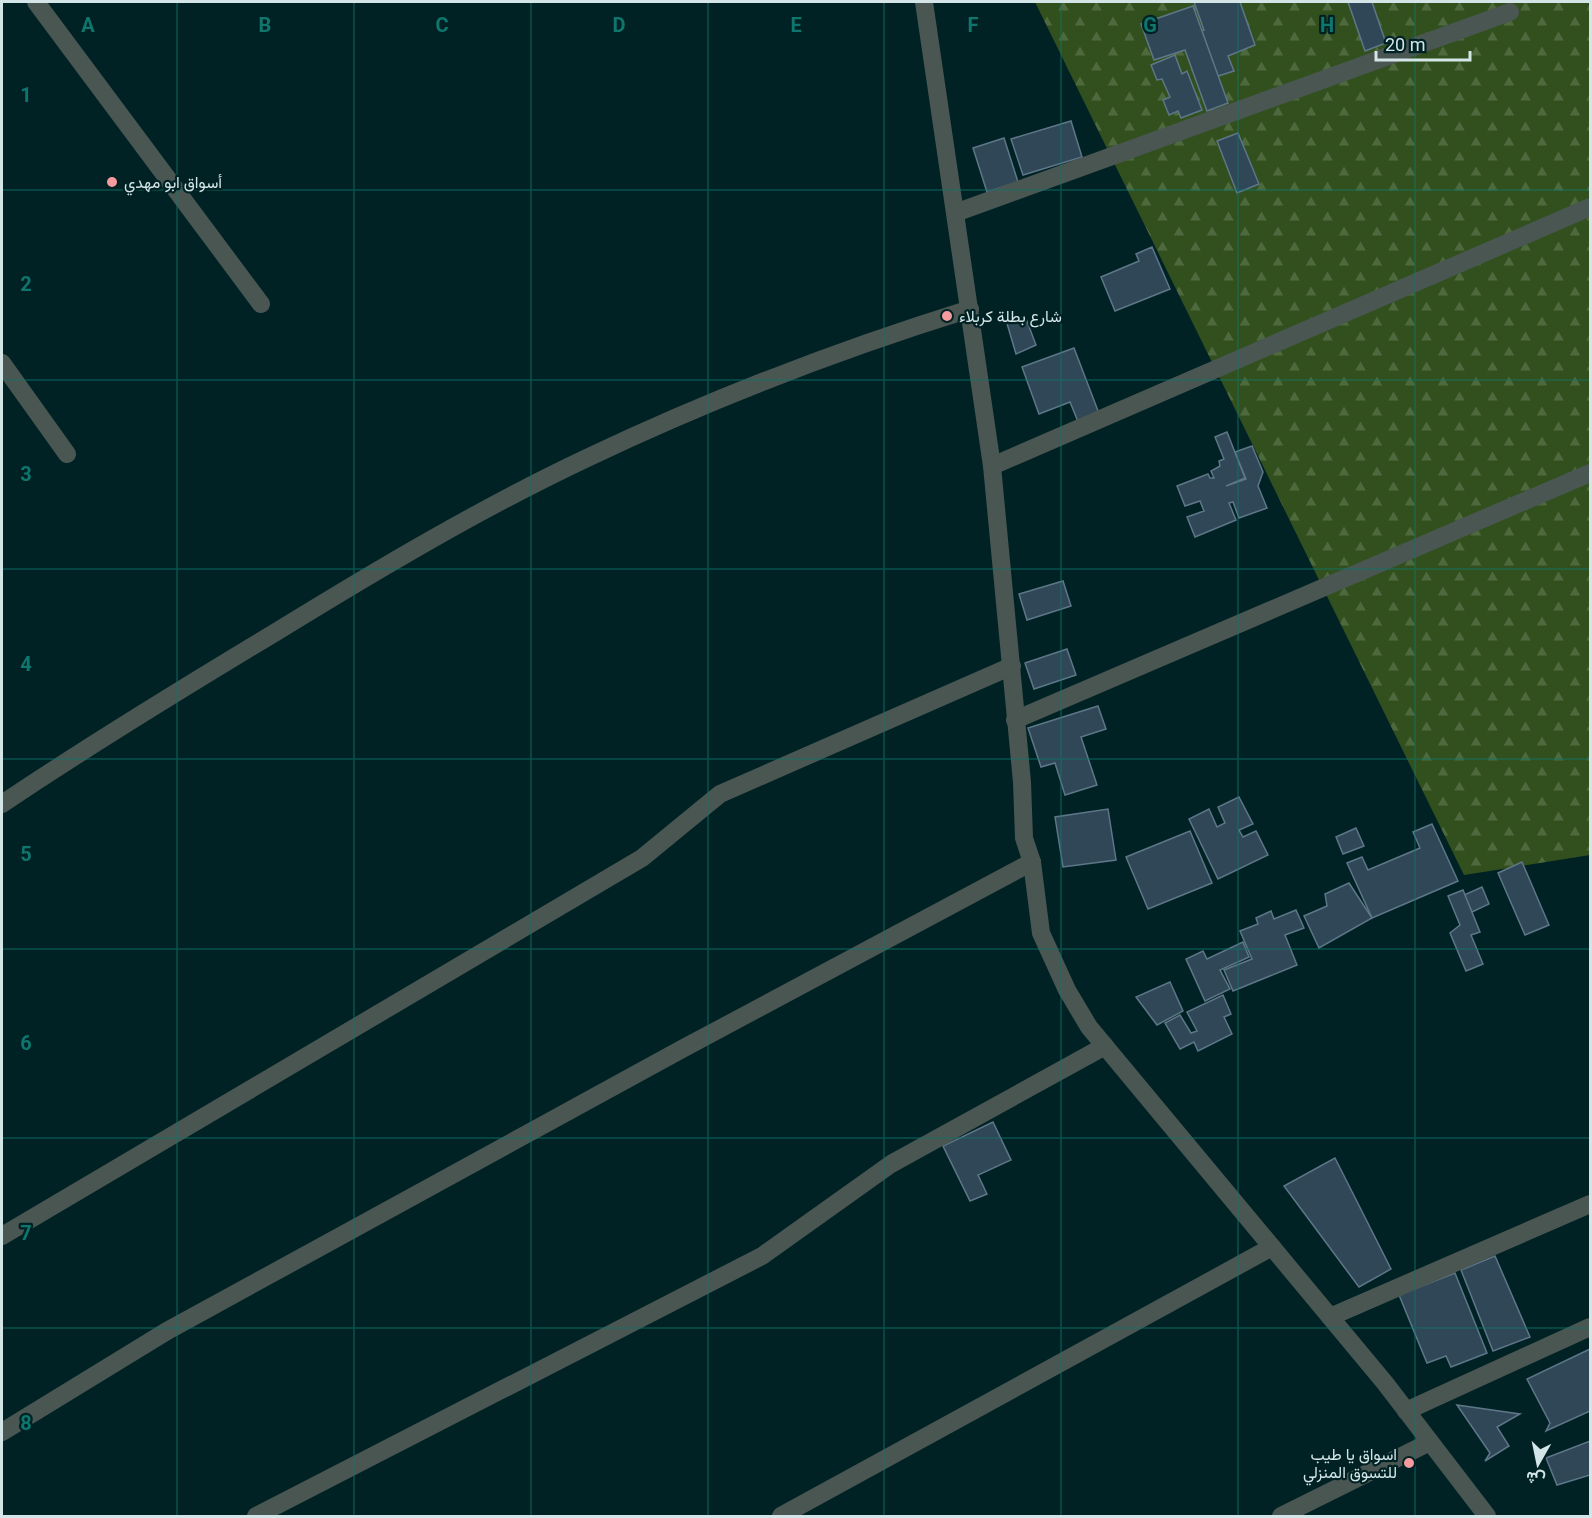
<svg xmlns="http://www.w3.org/2000/svg" width="1592" height="1518" font-family="Roboto,Vazirmatn,sans-serif">
<style>
.forest{fill:url(#forest-firs)}
.building{fill:#304757;stroke:#5e7788;stroke-width:1.5}
.lines{fill:none;stroke-linecap:round;stroke-linejoin:round}
.minor{stroke:#495651;stroke-width:18}
.grid{fill:none;stroke:#0f766e;stroke-width:1.5;stroke-opacity:0.55}
.poi-dot{fill:#f49b9f;stroke:#002225;stroke-width:2}
.labels{text-anchor:middle;dominant-baseline:central;stroke-width:4.5;stroke-linejoin:round;paint-order:stroke}
.poi-label{font-size:16px;fill:#d3e5e6;stroke:#002225;text-anchor:start}
.grid-label{font-size:20px;text-anchor:middle;font-weight:bold;fill:#0f766e;stroke:#002225;stroke-width:4.5;stroke-linejoin:round;paint-order:stroke}
</style>
<defs>
<pattern id="forest-firs" width="22" height="20" patternUnits="userSpaceOnUse" patternTransform="scale(1.5)"><rect width="22" height="20" fill="#32501d"/><path d="M5 1l3.5 6h-7zM16 11l3.5 6h-7z" fill="#4f693e"/></pattern>
</defs>
<rect width="100%" height="100%" fill="#002225"/>
<polygon class="forest" points="1035,2 1590,2 1590,855 1464,875"/>
<g class="building">
<polygon points="1194,2 1240,2 1255,45 1228,56 1234,71 1215,77 1199,32 1204,30"/>
<polygon points="1348,2 1372,2 1386,43 1365,51"/>
<polygon points="1193,6 1228,103 1207,111 1185,50 1154,60 1141,24"/>
<polygon points="1175,55 1182,74 1187,71 1202,110 1181,118 1178,111 1169,115 1163,100 1170,97 1162,79 1157,80 1151,65"/>
<polygon points="1071,121 1082,157 1023,175 1011,139"/>
<polygon points="1238,133 1259,184 1237,193 1217,141"/>
<polygon points="1004,138 1018,182 987,192 973,148"/>
<polygon points="1152,247 1170,289 1115,311 1101,277 1139,261 1136,254"/>
<polygon points="1025,316 1036,345 1016,354 1006,320"/>
<polygon points="1074,348 1100,416 1079,424 1070,402 1039,414 1022,367"/>
<polygon points="1227,432 1245,478 1226,486 1246,479 1235,452 1252,446 1263,472 1258,486 1267,508 1239,518 1233,502 1229,503 1236,520 1195,537 1187,517 1204,511 1200,501 1185,506 1177,486 1208,474 1210,478 1214,478 1211,471 1220,466 1219,461 1224,459 1215,437"/>
<polygon points="1063,581 1071,606 1027,620 1019,594"/>
<polygon points="1067,649 1076,675 1034,689 1025,663"/>
<polygon points="1098,706 1106,729 1081,737 1097,785 1065,795 1055,763 1041,767 1028,728"/>
<polygon points="1239,797 1253,824 1239,830 1243,837 1256,831 1268,855 1218,879 1189,819 1209,809 1217,827 1225,823 1218,807"/>
<polygon points="1108,809 1116,860 1063,867 1055,817"/>
<polygon points="1432,824 1458,881 1372,918 1347,863 1362,857 1368,870 1420,848 1413,832"/>
<polygon points="1356,828 1364,846 1343,854 1336,837"/>
<polygon points="1190,831 1212,883 1148,909 1126,857"/>
<polygon points="1522,862 1549,925 1525,935 1498,873"/>
<polygon points="1349,883 1372,918 1319,948 1304,916 1327,906 1325,894"/>
<polygon points="1482,887 1489,904 1472,912 1464,895"/>
<polygon points="1463,890 1480,932 1471,935 1483,964 1466,971 1450,933 1460,925 1448,896"/>
<polygon points="1296,910 1304,928 1285,935 1297,965 1233,991 1224,970 1252,959 1240,931 1258,924 1256,918 1271,911 1274,919"/>
<polygon points="1243,942 1249,957 1220,970 1230,989 1205,1001 1186,959 1203,951 1207,959"/>
<polygon points="1170,982 1183,1011 1157,1025 1136,997"/>
<polygon points="1223,995 1231,1014 1224,1017 1232,1034 1198,1051 1194,1042 1180,1049 1165,1023 1180,1015 1191,1033 1197,1031 1187,1012"/>
<polygon points="993,1122 1011,1160 978,1175 987,1194 970,1201 943,1146"/>
<polygon points="1335,1158 1391,1269 1359,1287 1284,1186"/>
<polygon points="1495,1256 1530,1337 1493,1351 1461,1270"/>
<polygon points="1455,1273 1487,1353 1451,1367 1446,1356 1427,1363 1399,1295"/>
<polygon points="1590,1349 1590,1411 1546,1431 1550,1423 1527,1379"/>
<polygon points="1457,1405 1520,1414 1497,1427 1509,1446 1485,1461 1490,1453"/>
<polygon points="1590,1441 1590,1475 1557,1485 1546,1458"/>
</g>
<g class="lines">
<g class="minor">
<polyline points="36,2 261,304"/>
<polyline points="924,2 992,466 1022,782 1024,838 1032,862 1041,933 1067,990 1089,1027 1385,1383 1487,1516"/>
<polyline points="955,213 1510,12"/>
<polyline points="2,363 67,454"/>
<polyline points="992,466 1590,207"/>
<polyline points="1015,720 1590,473"/>
<path d="M2 804C91 744 183 688 276 632 377 570 479 509 587 458 711 399 838 350 970 309"/>
<polyline points="2,1236 642,858 720,794 1012,666"/>
<polyline points="1330,1317 1590,1204"/>
<polyline points="1406,1411 1590,1327"/>
<polyline points="2,1432 167,1331 682,1049 1032,862"/>
<polyline points="256,1516 762,1256 891,1164 1105,1046"/>
<polyline points="781,1516 1272,1247"/>
<polyline points="1281,1516 1430,1442"/>
</g>
</g>
<path class="grid" d="M177 2V1516M354 2V1516M531 2V1516M708 2V1516M884 2V1516M1061 2V1516M1238 2V1516M1415 2V1516M2 190H1590M2 380H1590M2 569H1590M2 759H1590M2 949H1590M2 1138H1590M2 1328H1590"/>
<g class="poi-dot">
<circle cx="112" cy="182" r="6"/>
<circle cx="947" cy="316" r="6"/>
<circle cx="1409" cy="1463" r="6"/>
</g>
<g class="labels">
<g class="poi-label">
<text x="124" y="182">أسواق ابو مهدي</text>
<text x="959" y="316">شارع بطلة كربلاء</text>
<text x="1397" y="1454" text-anchor="end">اسواق يا طيب<tspan x="1397" dy="18">للتسوق المنزلي</tspan></text>
</g>
</g>
<g class="grid-label">
<text x="88" y="32">A</text>
<text x="265" y="32">B</text>
<text x="442" y="32">C</text>
<text x="619" y="32">D</text>
<text x="796" y="32">E</text>
<text x="973" y="32">F</text>
<text x="1150" y="32">G</text>
<text x="1327" y="32">H</text>
<text x="26" y="102">1</text>
<text x="26" y="291">2</text>
<text x="26" y="481">3</text>
<text x="26" y="671">4</text>
<text x="26" y="861">5</text>
<text x="26" y="1050">6</text>
<text x="26" y="1240">7</text>
<text x="26" y="1430">8</text>
</g>
<rect width="1592" height="1518" fill="none" stroke="#d3e5e6" stroke-width="6"/>
<g transform="translate(1538 1464) rotate(189)" stroke="#002225" stroke-width="4.5" paint-order="stroke">
<path d="M0-4.5L10 22L0 15L-10 22Z" fill="#d3e5e6"/>
<text y="-9" font-size="16" font-weight="bold" text-anchor="middle" fill="#d3e5e6">ش</text>
</g>
<path d="M1376 51v9h94v-9" fill="none" stroke="#d3e5e6" stroke-width="3"/>
<text x="1385" y="51" font-size="18" fill="#d3e5e6" stroke="#002225" stroke-width="4.5" paint-order="stroke">20 m</text>
</svg>
